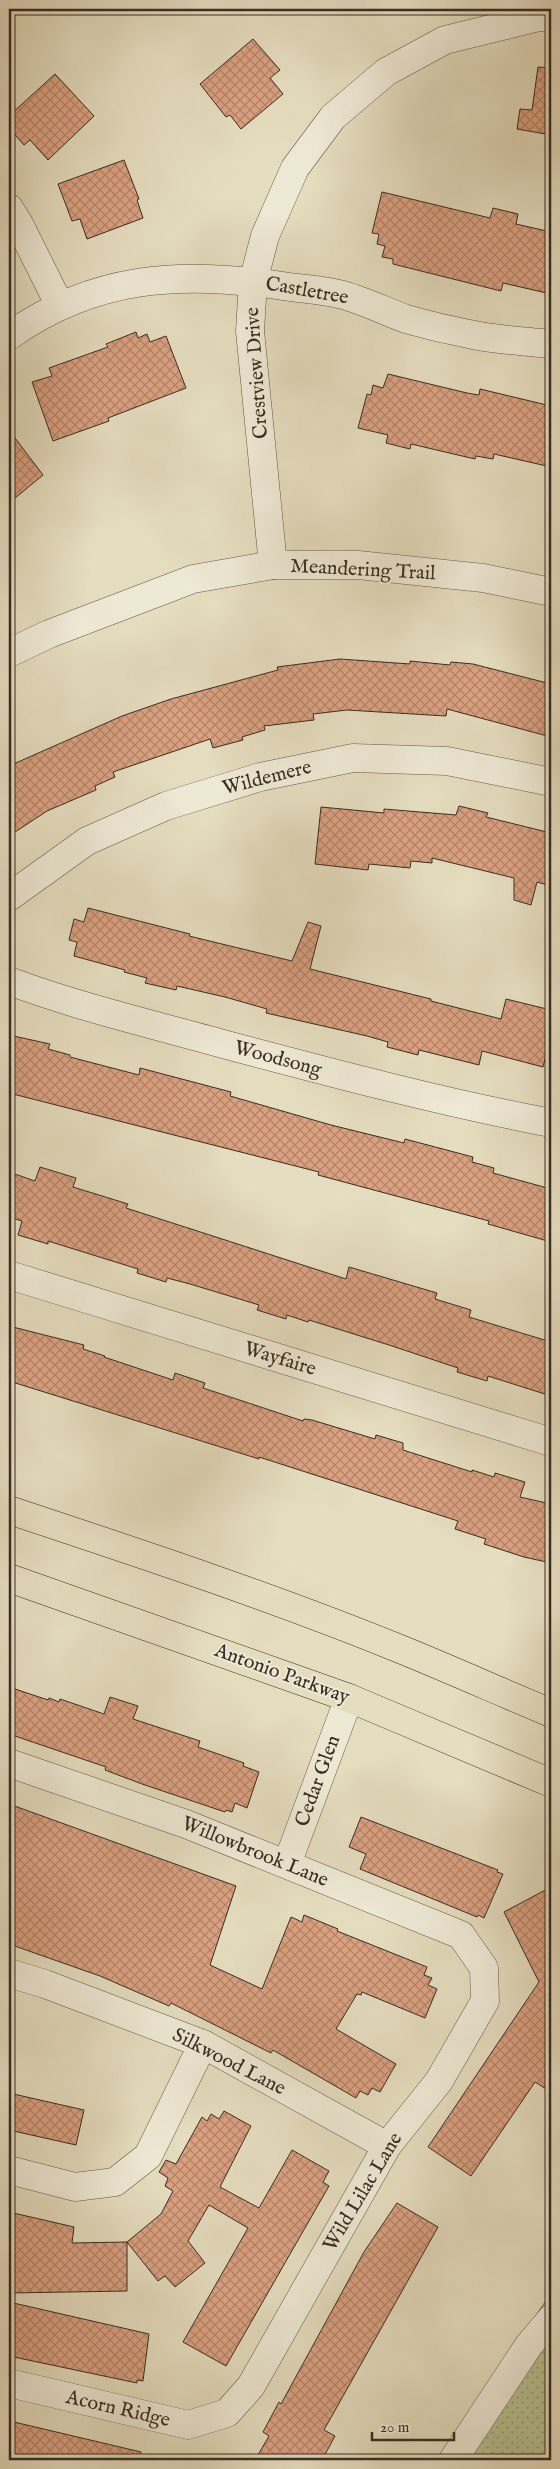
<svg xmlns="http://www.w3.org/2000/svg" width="560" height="2469" font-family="'IM FELL English',serif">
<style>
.grass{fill:url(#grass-dots);stroke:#787659}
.building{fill:url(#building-cross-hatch);stroke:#382d22}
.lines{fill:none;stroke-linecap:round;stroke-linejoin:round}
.minor-casing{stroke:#635949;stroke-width:29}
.major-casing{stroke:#382d22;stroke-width:29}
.minor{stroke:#eee9d5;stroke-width:28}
.major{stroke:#e5ddbf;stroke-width:28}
.labels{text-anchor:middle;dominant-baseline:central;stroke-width:4;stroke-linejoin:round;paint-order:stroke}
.street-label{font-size:20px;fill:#382d22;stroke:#eee9d5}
</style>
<defs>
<pattern id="grass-dots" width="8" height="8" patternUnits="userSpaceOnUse" patternTransform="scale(1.25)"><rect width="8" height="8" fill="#b7c090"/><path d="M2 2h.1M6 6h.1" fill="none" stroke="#969c75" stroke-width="1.8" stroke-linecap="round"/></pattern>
<pattern id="building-cross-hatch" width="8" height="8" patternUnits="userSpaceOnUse" patternTransform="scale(1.25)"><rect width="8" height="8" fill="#dba181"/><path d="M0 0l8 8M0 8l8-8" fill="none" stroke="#b38469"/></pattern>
</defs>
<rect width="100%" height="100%" fill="#e5ddbf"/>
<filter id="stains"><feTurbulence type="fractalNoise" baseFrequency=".004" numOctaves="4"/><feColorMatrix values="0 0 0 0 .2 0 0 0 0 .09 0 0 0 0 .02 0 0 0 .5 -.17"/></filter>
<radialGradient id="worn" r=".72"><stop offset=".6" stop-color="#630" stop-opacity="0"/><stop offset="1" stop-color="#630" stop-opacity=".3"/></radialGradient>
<polygon class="grass" points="551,2293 551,2460 439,2460"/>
<g class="building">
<polygon points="253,39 280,70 270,78 283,94 241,129 230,115 226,117 200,84"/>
<polygon points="538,67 551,68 551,135 517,129 520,109 532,110"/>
<polygon points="55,74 94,116 48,160 30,140 24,145 9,128 9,116"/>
<polygon points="124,160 139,199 137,200 143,218 87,239 80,219 72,221 58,184"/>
<polygon points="382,192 490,218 493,208 518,214 516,224 551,232 551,294 503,283 501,291 393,264 393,259 382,257 385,246 377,244 379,234 372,233"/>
<polygon points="136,332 138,338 147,334 150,342 166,336 186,388 108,418 109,421 53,441 32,382 52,376 49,368 108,347 106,344"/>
<polygon points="388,374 467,393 479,395 480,389 551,406 551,467 494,454 493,459 476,456 475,459 411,444 410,449 386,443 388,435 358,428 367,394 371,395 373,385 383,388"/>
<polygon points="9,430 43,475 9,503"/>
<polygon points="340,659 410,664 410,661 450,665 451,662 473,664 551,684 551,737 447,709 446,716 347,710 313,714 314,720 264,726 265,730 242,737 243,740 213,748 210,739 113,772 115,777 95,786 96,790 47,811 9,836 9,766 122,716 171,699 278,670 277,667"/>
<polygon points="459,806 488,813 486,817 551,833 551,886 537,882 531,905 514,900 514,878 432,858 432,863 411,861 410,868 369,864 368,870 315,864 321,807 384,813 384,809 456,815"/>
<polygon points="88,908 190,934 189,936 292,961 308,922 321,926 310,969 431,999 431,1001 501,1019 506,999 551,1010 551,1036 543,1067 482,1051 479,1065 419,1050 418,1055 387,1047 388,1042 367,1036 266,1013 267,1009 225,997 177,986 176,990 145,983 147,978 124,972 125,970 74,956 77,942 69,940 74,919 84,922"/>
<polygon points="9,1035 50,1044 48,1049 70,1055 70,1057 139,1075 140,1068 231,1092 230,1096 331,1125 404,1143 405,1139 473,1157 472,1162 494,1168 493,1173 551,1189 551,1242 488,1224 489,1221 318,1175 319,1172 9,1093"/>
<polygon points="40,1167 76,1178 73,1187 128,1204 126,1208 346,1279 349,1267 437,1293 435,1299 471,1310 469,1317 551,1342 551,1396 488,1376 487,1381 457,1372 458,1368 389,1345 309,1320 308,1322 287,1315 286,1319 257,1310 259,1305 190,1284 167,1278 166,1282 137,1273 138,1269 48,1241 48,1244 18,1235 22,1221 9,1217 9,1172 35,1181"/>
<polygon points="9,1326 84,1345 83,1349 105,1356 104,1357 173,1380 175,1373 205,1383 203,1388 303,1421 304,1419 312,1420 375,1439 376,1435 403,1443 403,1450 472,1472 472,1470 494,1477 495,1473 525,1482 520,1497 551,1504 551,1563 524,1557 484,1544 486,1539 455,1529 458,1521 259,1457 259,1459 9,1381"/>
<polygon points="9,1687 48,1700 49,1698 59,1702 60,1699 104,1714 110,1697 138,1706 133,1719 200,1741 198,1747 244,1763 243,1766 259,1772 247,1808 235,1803 232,1812 226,1810 225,1812 142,1784 105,1770 106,1767 9,1734"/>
<polygon points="9,1804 236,1886 210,1965 262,1989 291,1917 302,1922 304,1915 338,1929 337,1931 427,1967 424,1975 432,1978 428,1985 437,1989 425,2018 362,1992 361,1995 357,1994 336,2029 396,2064 380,2092 372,2088 368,2095 360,2091 356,2098 273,2050 271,2053 171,2003 169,2006 100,1976 9,1944"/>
<polygon points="361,1817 498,1870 497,1872 503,1874 484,1918 478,1915 477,1917 360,1869 366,1854 349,1847"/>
<polygon points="551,1887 551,2092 535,2082 471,2176 428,2147 539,1982 504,1912"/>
<polygon points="9,2093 84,2110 76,2145 9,2130"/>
<polygon points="224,2111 251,2126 220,2187 259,2208 292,2150 329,2171 323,2182 329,2186 226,2366 183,2342 248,2228 209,2205 188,2241 205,2263 175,2287 165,2276 158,2281 127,2242 161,2214 173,2191 165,2186 168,2178 159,2172 166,2160 176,2164 202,2117 207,2121 211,2114 219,2119"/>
<polygon points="397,2203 438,2227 324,2430 335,2436 322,2460 255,2460 269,2436 263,2432 279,2402 281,2404 364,2252"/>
<polygon points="9,2212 74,2227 72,2243 127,2242 127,2291 9,2293"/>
<polygon points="9,2302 149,2334 143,2381 137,2380 137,2383 9,2356"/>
<polygon points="14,2422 141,2452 140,2460 9,2460 9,2429 12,2430"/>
</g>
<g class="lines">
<g class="minor-casing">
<g id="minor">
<polyline points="9,208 19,224 60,306"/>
<path d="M9 336C95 275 181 271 283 286 302 289 324 290 343 295 364 301 385 311 406 319 427 325 448 330 469 334 495 340 524 341 551 344"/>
<polyline points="273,565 250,331 253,282 265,236 295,168 333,117 386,72 445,40 539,17 551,18"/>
<polyline points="9,653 49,634 193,579 273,565 358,565 483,578 551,592"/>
<polyline points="9,897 87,841 166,806 260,777 353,758 447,761 551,782"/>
<path d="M9 981C79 1007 151 1024 223 1044 332 1073 441 1102 551 1123"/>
<polyline points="9,1275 551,1442"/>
<polyline points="9,1763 186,1824 461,1935 484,1968 485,2001 439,2081 387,2146 251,2386 227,2413 188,2425 9,2383"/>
<polyline points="287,1864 349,1698"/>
<polyline points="9,1973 45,1984 203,2044 387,2146"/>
<polyline points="9,2170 75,2187 115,2182 148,2156 203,2044"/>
<polyline points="453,2460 529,2345 551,2319"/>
</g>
</g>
<g class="major-casing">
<g id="major">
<path d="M9 1510C142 1554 275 1598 405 1651 454 1671 503 1693 551 1713"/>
<polyline points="9,1578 349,1698 551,1783"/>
</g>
</g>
<use href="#minor" class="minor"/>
<use href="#major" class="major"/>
</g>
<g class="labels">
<g class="street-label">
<text transform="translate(307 291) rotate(10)">Castletree</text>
<text transform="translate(257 373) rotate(-94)">Crestview Drive</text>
<text transform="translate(363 570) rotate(3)">Meandering Trail</text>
<text transform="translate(267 778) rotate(-14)">Wildemere</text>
<text transform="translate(278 1059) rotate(15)">Woodsong</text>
<text transform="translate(280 1359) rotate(17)">Wayfaire</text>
<text transform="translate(282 1674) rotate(20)">Antonio Parkway</text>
<text transform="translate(318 1781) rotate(-70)">Cedar Glen</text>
<text transform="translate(255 1852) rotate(22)">Willowbrook Lane</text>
<text transform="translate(229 2062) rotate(27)">Silkwood Lane</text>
<text transform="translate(363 2192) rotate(-59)">Wild Lilac Lane</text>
<text transform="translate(118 2409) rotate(13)">Acorn Ridge</text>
</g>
</g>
<rect width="560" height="2469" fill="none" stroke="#e5ddbf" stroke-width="30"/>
<rect x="10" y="10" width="540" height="2449" fill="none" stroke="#382d22" stroke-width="2.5"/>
<rect x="15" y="15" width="530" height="2439" fill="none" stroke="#382d22"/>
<path d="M372 2432v8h82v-8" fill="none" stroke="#382d22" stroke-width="2.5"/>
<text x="380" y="2432" font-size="15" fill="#382d22" stroke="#eee9d5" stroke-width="4" paint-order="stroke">20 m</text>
<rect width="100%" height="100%" filter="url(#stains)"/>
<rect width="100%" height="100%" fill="url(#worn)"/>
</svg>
